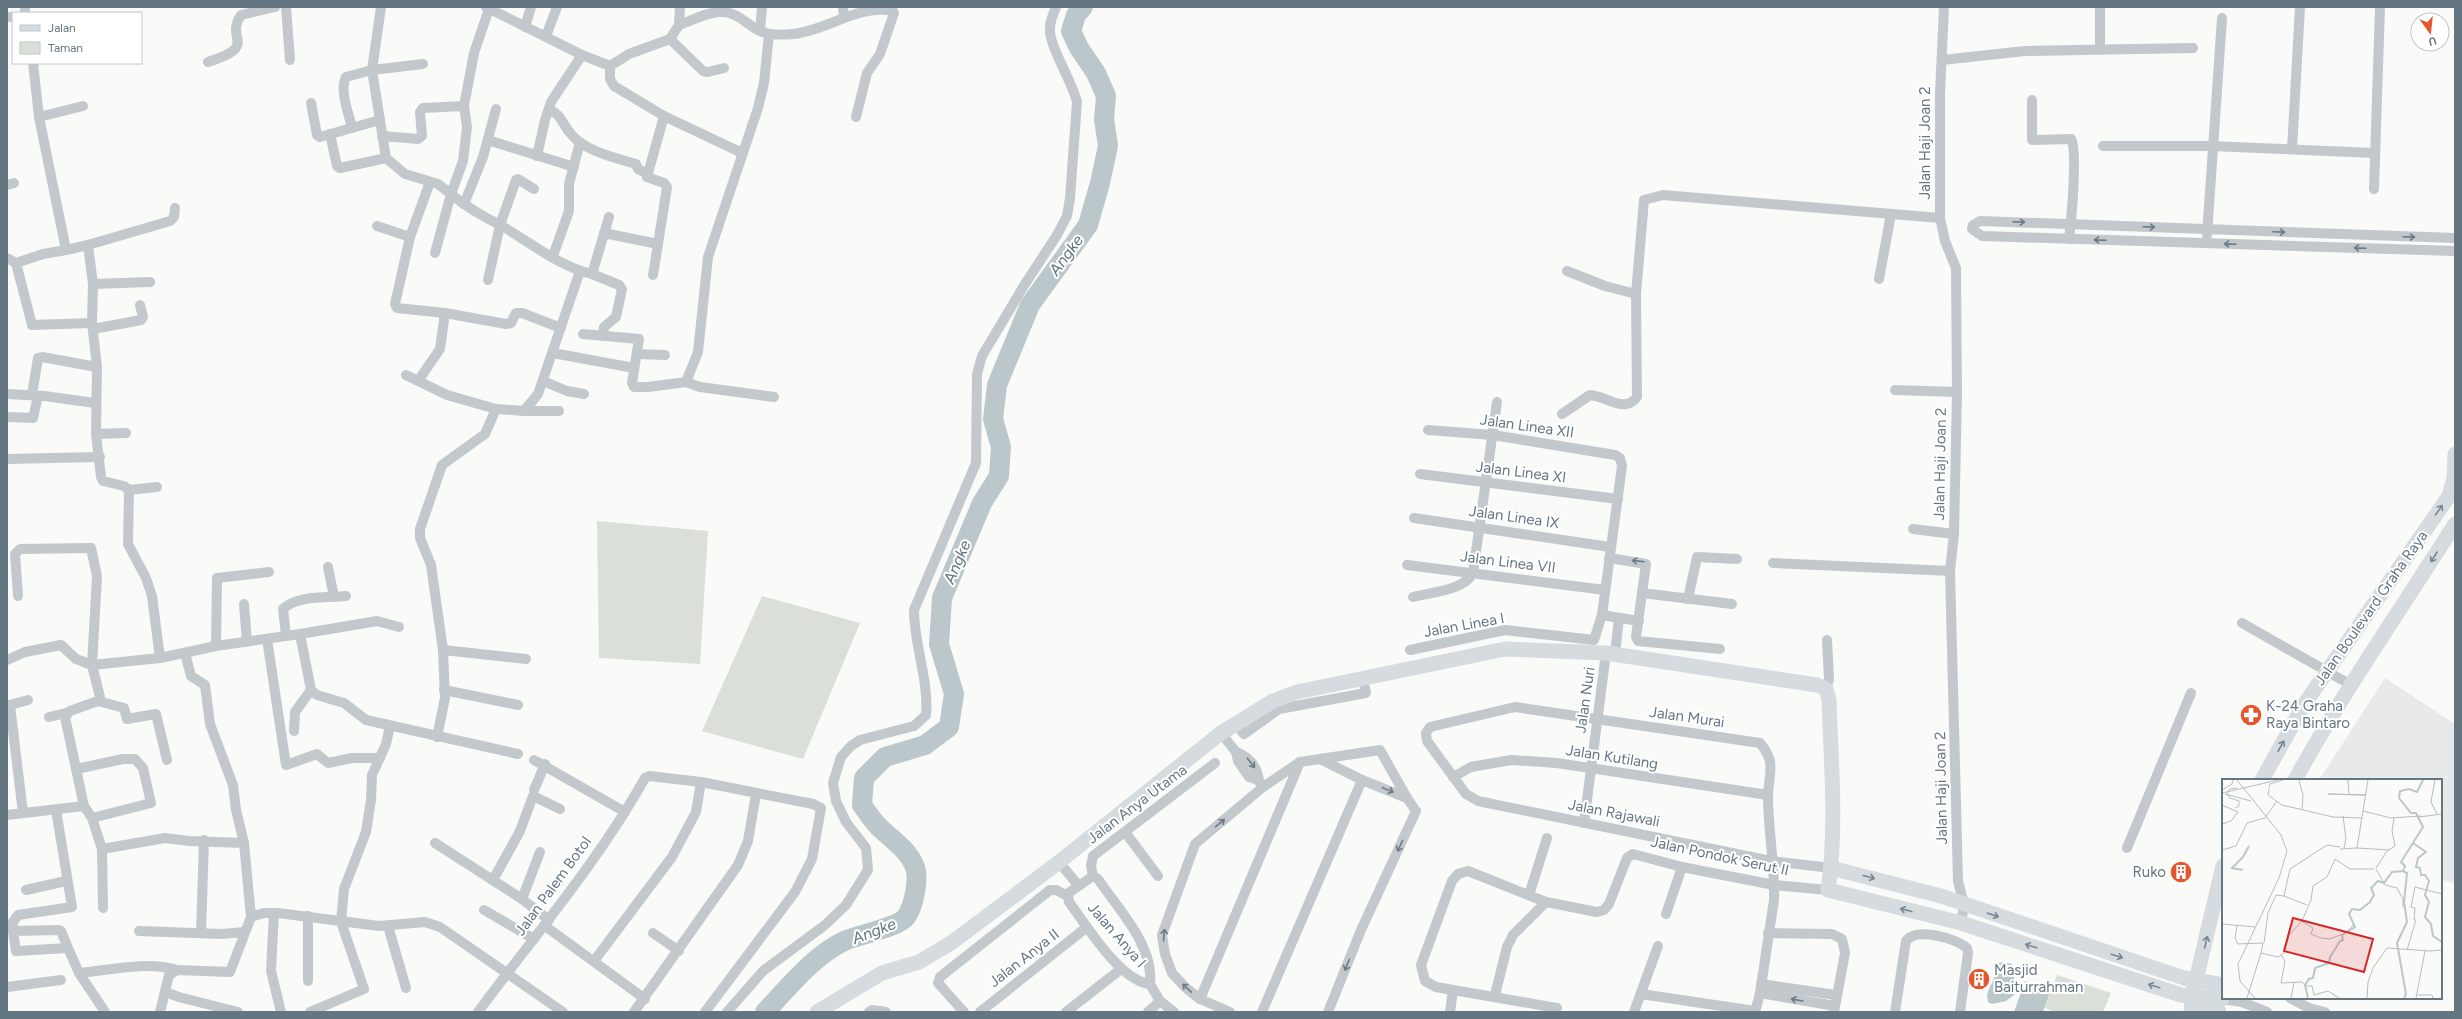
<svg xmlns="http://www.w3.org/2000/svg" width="2462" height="1019" font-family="Figtree,sans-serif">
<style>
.built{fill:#e8e9e9}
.green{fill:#dadfd7}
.water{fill:#bbc7cb}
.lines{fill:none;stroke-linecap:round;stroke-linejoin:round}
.river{stroke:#bbc7cb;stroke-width:20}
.street{stroke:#c3c8cc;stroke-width:10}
.secondary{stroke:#d6dbdf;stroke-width:15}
.oneway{stroke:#6a7a87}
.oneway2{stroke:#768591}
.labels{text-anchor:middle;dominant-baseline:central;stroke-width:4;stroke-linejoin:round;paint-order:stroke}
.street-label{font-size:15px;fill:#657683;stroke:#fff}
.poi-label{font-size:15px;fill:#657683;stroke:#fff;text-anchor:start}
.water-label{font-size:16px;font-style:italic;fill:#60757c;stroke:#fff}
.inset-river{fill:none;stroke:#bbc7cb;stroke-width:2}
.inset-road{fill:none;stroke:#b5bdc2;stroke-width:1}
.view{fill:#d62828;fill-opacity:0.15;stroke:#d62828;stroke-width:2}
.inset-edge{fill:none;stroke:#657683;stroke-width:2}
</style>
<rect width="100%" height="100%" fill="#fafaf8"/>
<polygon class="built" points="2385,678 2455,724 2455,884 2441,879 2441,780 2319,780"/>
<g class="green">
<polygon points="597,521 708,531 700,664 599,658"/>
<polygon points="762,596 860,623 803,759 702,731"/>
<polygon points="2057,975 2111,993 2103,1012 2055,1012 2045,1008"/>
</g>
<g class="water">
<polygon points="2004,962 2012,964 2014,974 2014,995 2006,1001 1992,1004 1988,1002 1987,994 1995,976 1996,963"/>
<polygon points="2025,981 2051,990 2043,1012 2014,1012"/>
</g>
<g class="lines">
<path class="river" d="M765 1012C789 987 812 957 844 941 858 935 899 927 906 917 914 906 919 880 915 867 908 849 892 840 879 827 872 820 867 812 862 805L864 778 885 757 925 745 949 727 954 694 939 644 942 598 982 503 999 476 1001 447 993 419 997 385 1030 305 1088 225 1100 183 1108 146 1104 119 1106 96 1096 73 1079 48 1071 31 1076 15 1083 7"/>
<g class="street">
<polyline points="25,7 25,13"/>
<polyline points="286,7 290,60"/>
<polyline points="381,7 372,70 386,158 405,174 438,184 451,194 435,253"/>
<polyline points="486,7 582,55 610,66 629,54 670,39 679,25 680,7"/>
<polyline points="843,7 844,18"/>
<polyline points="1944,7 1940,93 1940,218 1945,241 1956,268 1957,392 1954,534 1950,571 1958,881 1964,905 1961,923"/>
<path d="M489 9 474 53 464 106 467 127 463 161 451 194C466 207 482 216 500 225 530 242 558 266 592 274L609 217"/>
<polyline points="7,17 13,17"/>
<path d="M679 25C691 21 709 11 722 12 738 12 747 25 760 31 769 35 783 35 793 34 826 31 858 4 893 11L894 13 880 54 867 73 856 117"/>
<polyline points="525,27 531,7"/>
<polyline points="760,31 762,7"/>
<polyline points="546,36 557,7"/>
<polyline points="670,39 703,71 708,72 724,68"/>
<polyline points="2100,49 2100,7"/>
<polyline points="1942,60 2025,51 2193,48"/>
<path d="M208 62C260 45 224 40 241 15L275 7"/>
<polyline points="33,63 39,117 66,250 88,245 93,284 92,323 97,367 96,434 101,477 103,481 124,486 129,490 157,487"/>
<polyline points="610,66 610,79 614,86 664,116 742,153"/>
<path d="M2032 100V140L2071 139C2078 150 2071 223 2069 239"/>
<polyline points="311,103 317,135 320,137 380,120"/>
<path d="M549 109C562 115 562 124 571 134 584 151 616 158 636 164L638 169 648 174"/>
<polyline points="39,117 83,106"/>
<path d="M352 128C349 114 339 90 346 77L372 70 423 64"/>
<polyline points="330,134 337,166 340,168 386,158"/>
<polyline points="382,136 418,139 422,136 420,112 423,108 464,106"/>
<polyline points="488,140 574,167"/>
<polyline points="2103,146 2212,146 2374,153"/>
<polyline points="2292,149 2300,7"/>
<polyline points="537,156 545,120 551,102 582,55"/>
<polyline points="7,185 14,183"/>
<polyline points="2374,189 2380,7"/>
<polyline points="464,204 483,157 496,109"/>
<polyline points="377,226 410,237"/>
<polyline points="604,233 658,244 667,187 664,183 647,177 664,116"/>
<polyline points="2207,235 2222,18"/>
<polyline points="2455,238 1980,221 1973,225 1972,229 1982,236 2455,251"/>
<polyline points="88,245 170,221 174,217 175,208"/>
<polyline points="553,256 569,211 569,184 580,142"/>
<polyline points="7,258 16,263 43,254 66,250"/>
<polyline points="16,263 32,325 92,323"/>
<polyline points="1567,271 1605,286 1636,294"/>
<polyline points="592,274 619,285 622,289 616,317 604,327 603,336"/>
<polyline points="653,275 658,244"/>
<polyline points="1879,279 1891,214"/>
<polyline points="488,280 500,225 516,180 518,179 534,189"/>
<polyline points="93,284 150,282"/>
<polyline points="445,313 506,324 511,323 516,313 522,313 561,328"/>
<polyline points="93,329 141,320 143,317 140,305"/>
<polyline points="583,334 639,339 632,383 634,387 648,387 686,382 698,352 708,257 758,108 764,83 769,34"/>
<polyline points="553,353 634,368"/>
<polyline points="638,354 665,355"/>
<polyline points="406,375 447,395 496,409"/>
<polyline points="418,381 440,349 445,313 397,308 395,304 410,237 430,182"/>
<polyline points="543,381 567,391 584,394"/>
<polyline points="686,382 700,387 774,397"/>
<polyline points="1895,390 1957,392"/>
<polyline points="7,394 44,396 95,403"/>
<polyline points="32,395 38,358 42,357 97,367"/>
<polyline points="524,411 559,411"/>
<path d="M1562 414 1590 395C1607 396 1624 414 1637 397L1636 294 1644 200 1663 195 1940 218"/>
<polyline points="7,417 33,418 38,396"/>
<polyline points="96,434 126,433"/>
<polyline points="7,459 100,457"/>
<polyline points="1420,474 1618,499"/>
<polyline points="129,490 128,544 146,578 152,596 160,658"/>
<polyline points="1414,518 1610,547"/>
<polyline points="1913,529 1954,534"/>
<polyline points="1609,558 1646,564 1636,637 1638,641 1720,649"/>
<polyline points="1773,563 1950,571"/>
<polyline points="1407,565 1605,590"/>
<polyline points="328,567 334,597"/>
<polyline points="1642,593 1732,604"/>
<polyline points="18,596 15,554 20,549 91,548 97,576 92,665 100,697 98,701 70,711 65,717 84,806 92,818 102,849 165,838 189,841 244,843 251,917 264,913 278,913 379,926 425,922 440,927 563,1012"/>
<path d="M1413 597C1432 592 1463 591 1473 573L1497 402"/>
<polyline points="1688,599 1697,557 1737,559"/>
<polyline points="244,604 247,642"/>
<polyline points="1602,615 1639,621"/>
<polyline points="2242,623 2351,685"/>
<polyline points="300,634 377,621 399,627"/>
<path d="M286 635 283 609C298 595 326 598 346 596"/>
<polyline points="267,639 286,765 317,754 328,763 352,758 380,758"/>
<polyline points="216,646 217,578 269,572"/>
<polyline points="443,650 526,659"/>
<polyline points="1410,650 1505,630 1594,640 1602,615 1622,466 1620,458 1615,455 1493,435 1428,430"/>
<polyline points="185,653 191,676 205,685 210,724 233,785 236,810 244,843"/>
<polyline points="1615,654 1619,618"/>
<polyline points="7,660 25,652 61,645 76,659 92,665 160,658 216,646 300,634 311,690 317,695 344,703 366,720 518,754"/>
<polyline points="1826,689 1829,679 1827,640"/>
<polyline points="444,690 518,705"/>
<polyline points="98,701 124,708 127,719 156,714 167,760"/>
<polyline points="7,705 10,705 23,813"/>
<polyline points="10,705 28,700"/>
<polyline points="49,717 66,713"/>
<polyline points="1235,723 1244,734 1279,709 1366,693 1363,679"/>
<polyline points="294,731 295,712 311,690"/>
<polyline points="1221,733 1236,752 1238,761 1249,777 1258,780"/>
<polyline points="437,737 445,698 443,650 431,565 420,538 420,529 442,465 485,434 496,409 524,411 538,394 580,271"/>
<path d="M1236 752C1245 755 1254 763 1257 772 1259 777 1258 780 1261 785"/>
<polyline points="1320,759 1380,750 1407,798"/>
<polyline points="534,760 625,812"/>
<polyline points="76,769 123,759 135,759 143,768 151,803 92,818"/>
<polyline points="1453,777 1471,767 1511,760 1557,763 1768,795"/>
<polyline points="534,790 545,764"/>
<polyline points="7,815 84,806"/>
<polyline points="1584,823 1606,653"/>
<polyline points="1125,832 1158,876"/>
<polyline points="435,843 522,899"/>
<polyline points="2127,848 2191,693"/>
<polyline points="102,849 103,908"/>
<polyline points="540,852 522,899 549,920"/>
<polyline points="1059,862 1078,885"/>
<path d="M1093 876 1098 879C1118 909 1154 945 1150 984 1120 981 1087 926 1069 902L1068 896 1070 892Z"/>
<polyline points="1093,876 1091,866 1093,856 1215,763"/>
<polyline points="493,880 520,831 533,796 560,809"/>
<polyline points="26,890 66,881"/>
<polyline points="1529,895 1547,838"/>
<polyline points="484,910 534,939"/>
<polyline points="274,913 271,971 281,1012"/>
<polyline points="1666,914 1682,867"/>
<polyline points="388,926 406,988"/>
<polyline points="545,926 645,999"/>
<polyline points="13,931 13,922 18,915 72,907 56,810"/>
<polyline points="139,931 222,934 244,932"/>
<polyline points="201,933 204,840"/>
<polyline points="653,933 679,951"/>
<polyline points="1768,933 1832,934 1842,939 1845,953 1834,1012"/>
<polyline points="68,948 61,931 58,930 13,931 16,951 68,948 79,973 105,1012"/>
<polyline points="594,961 672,857 696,812 701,782"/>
<path d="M79 973C110 970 147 961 177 970"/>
<polyline points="308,981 308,916"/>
<polyline points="1150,984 1160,1001 1174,1012"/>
<polyline points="1761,984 1836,995"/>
<polyline points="7,987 61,980"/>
<polyline points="165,992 179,997 238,1012"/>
<polyline points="1760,993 1835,1006"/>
<polyline points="1641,994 1755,1011"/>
<polyline points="1495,995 1507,947 1513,935 1546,902"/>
<polyline points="2290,998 2309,1008 2325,1012"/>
<polyline points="1200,999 1300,762"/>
<polyline points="2222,999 2242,1002 2267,1012"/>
<polyline points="1557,1008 1436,987 1425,981 1421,965 1452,881 1458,874 1468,871 1546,902 1597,912 1604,910 1609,904 1627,858 1633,854 1682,867 1774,885 1828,890"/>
<polyline points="160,1012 169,975 177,970 230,972 251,917"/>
<polyline points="310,1012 364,989 341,922 344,889 366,832 371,800 372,775 386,744 390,726"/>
<path d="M478 1012C535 935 598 862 645 778L649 776 701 782 813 804 821 808 812 859 795 892 705 1012"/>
<polyline points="634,1012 738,865 748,841 756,794"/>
<path d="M727 1012 763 971 825 925 846 905 868 870 866 848 846 822 836 801 833 783 841 757 851 746 860 740 914 726 926 715C929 680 914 645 914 610L976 463 977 374 982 356 1025 284 1057 235 1067 216 1070 198 1077 102C1072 81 1048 44 1050 28 1050 21 1053 14 1056 7"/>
<polyline points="869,1012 872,1010 886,1012"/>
<polyline points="964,1012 938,983 940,977 1050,890 1056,890 1068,896"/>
<polyline points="980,1012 1087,927"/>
<polyline points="1066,1012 1121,969"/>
<polyline points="1148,1012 1160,1001"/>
<polyline points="1230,1012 1200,999 1186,988 1172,973 1165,954 1162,935 1195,844 1263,787 1300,762 1320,759 1362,780 1407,798 1416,811 1361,930 1328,1012"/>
<polyline points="1262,1012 1362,780"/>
<polyline points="1450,1012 1453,990"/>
<polyline points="1634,1012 1658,946"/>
<path d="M1755 1012 1760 993 1774 900C1775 865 1768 830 1768 795 1768 785 1772 772 1770 761 1768 754 1765 749 1760 743L1515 707 1430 727 1426 733 1427 741 1466 794 1478 801 1771 861 1831 868"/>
<path d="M1895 1012 1906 941C1916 927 1955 938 1967 948L1968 953 1960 1012"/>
</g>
<g class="secondary">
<polyline points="2262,780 2303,706 2449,496 2454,478 2455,454"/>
<path d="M2295 780C2343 692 2401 609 2455 524"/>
<polyline points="1831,868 1941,896 2184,978 2223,985"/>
<polyline points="2198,1008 2207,1005 2217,1008 2219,1012"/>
<path d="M817 1012 882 973 919 962 951 943 1059 862 1221 733 1273 701 1297 692 1505 649 1606 653 1817 685 1826 689 1829 700C1831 762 1837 828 1828 890L1961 923 2181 995 2222 999"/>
<polyline points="2191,1012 2192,997 2223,866"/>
</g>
</g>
<defs><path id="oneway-shaft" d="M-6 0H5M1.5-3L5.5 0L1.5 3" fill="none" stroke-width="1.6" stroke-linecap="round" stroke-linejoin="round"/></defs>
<g class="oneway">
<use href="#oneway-shaft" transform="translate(2019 222) rotate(2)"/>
<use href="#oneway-shaft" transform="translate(2149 227) rotate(2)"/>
<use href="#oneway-shaft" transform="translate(2279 232) rotate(2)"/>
<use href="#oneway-shaft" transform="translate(2409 237) rotate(2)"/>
<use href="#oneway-shaft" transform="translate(2100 240) rotate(-178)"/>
<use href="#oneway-shaft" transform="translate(2230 244) rotate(-178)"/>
<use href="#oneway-shaft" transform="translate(2360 248) rotate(-178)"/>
<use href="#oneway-shaft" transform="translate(1638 561) rotate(-173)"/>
<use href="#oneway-shaft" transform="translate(1251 763) rotate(52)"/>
<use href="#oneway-shaft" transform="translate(1388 790) rotate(22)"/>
<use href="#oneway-shaft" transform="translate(1220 823) rotate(-40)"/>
<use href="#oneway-shaft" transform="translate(1400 846) rotate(115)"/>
<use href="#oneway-shaft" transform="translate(1164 935) rotate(-85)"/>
<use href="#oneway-shaft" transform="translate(1347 965) rotate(112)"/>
<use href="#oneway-shaft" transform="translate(1187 988) rotate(-137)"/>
<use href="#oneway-shaft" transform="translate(1797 1000) rotate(-170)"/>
</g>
<g class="oneway2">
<use href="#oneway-shaft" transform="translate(2439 510) rotate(-55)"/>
<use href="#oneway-shaft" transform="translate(2434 557) rotate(122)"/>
<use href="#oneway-shaft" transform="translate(2281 746) rotate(-61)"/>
<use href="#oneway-shaft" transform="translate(1869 877) rotate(15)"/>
<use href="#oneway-shaft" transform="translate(1906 910) rotate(-166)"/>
<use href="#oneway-shaft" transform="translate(1993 915) rotate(19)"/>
<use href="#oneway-shaft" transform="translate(2206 942) rotate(-77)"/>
<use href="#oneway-shaft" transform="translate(2031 946) rotate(-162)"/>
<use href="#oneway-shaft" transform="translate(2117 956) rotate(18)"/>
<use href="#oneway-shaft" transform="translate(2154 986) rotate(-162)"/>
</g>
<defs>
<g id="pharmacy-disc" transform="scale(1.15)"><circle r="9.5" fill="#e4572e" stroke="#fff"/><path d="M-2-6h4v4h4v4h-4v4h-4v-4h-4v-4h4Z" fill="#fff"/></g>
<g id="building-disc" transform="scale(1.15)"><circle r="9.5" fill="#e4572e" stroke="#fff"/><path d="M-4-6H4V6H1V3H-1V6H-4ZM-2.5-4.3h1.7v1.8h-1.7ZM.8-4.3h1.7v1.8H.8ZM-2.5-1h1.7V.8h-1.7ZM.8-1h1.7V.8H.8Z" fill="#fff"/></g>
</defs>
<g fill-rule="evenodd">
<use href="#pharmacy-disc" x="2251" y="715"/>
<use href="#building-disc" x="2181" y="872"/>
<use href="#building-disc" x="1979" y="979"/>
</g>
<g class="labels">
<g class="street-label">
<text transform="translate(1925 143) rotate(-90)">Jalan Haji Joan 2</text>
<text transform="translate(1527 426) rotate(8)">Jalan Linea XII</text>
<text transform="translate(1940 464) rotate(-89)">Jalan Haji Joan 2</text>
<text transform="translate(1521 472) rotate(7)">Jalan Linea XI</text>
<text transform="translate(1514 517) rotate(8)">Jalan Linea IX</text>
<text transform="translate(1508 562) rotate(7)">Jalan Linea VII</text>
<text transform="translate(2371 608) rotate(-55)">Jalan Boulevard Graha Raya</text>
<text transform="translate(1464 625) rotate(-10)">Jalan Linea I</text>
<text transform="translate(1585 700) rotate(-82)">Jalan Nuri</text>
<text transform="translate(1687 717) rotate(8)">Jalan Murai</text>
<text transform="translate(1612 757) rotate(9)">Jalan Kutilang</text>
<text transform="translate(1941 788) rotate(-91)">Jalan Haji Joan 2</text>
<text transform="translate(1137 804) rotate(-37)">Jalan Anya Utama</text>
<text transform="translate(1614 813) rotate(11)">Jalan Rajawali</text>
<text transform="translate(1720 856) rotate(12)">Jalan Pondok Serut II</text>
<text transform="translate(553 886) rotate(-54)">Jalan Palem Botol</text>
<text transform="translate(1117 935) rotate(49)">Jalan Anya I</text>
<text transform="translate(1024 958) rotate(-38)">Jalan Anya II</text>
</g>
<g class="poi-label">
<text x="2266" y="706">K-24 Graha<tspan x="2266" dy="17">Raya Bintaro</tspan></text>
<text x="2166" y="872" text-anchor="end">Ruko</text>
<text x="1994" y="970">Masjid<tspan x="1994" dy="17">Baiturrahman</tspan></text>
</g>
<g class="water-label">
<text transform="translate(1066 255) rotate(-54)">Angke</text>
<text transform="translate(957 562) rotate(-67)">Angke</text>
<text transform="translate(874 931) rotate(-21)">Angke</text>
</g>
</g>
<g transform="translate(2222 779)">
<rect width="220" height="220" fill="#fafaf8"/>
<path class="inset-river" d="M191 64 204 73 196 79 194 88 198 89 199 96H203L207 102 203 116 207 123 203 138 209 145 211 157 220 163M21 91 10 89 21 78 27 67M181 92 185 94 182 123 185 143 175 164 184 215 182 219M86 219 83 206 87 200 91 199 93 189 107 184 108 178 118 162 121 161 120 156 133 148 127 135 130 130 138 131 148 123 152 116 149 109 156 102 162 104 170 93 181 92 183 87 179 83 201 48 194 34H189L177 19 178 12 187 10 195 13 201 1"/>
<path class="inset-road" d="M15 1 59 56 65 72 57 99 16 185 18 202 33 219M77 1 81 16 80 31M126 1 127 15M213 1 209 23 215 35M47 9 48 5 61 1M47 10 46 16 60 26 111 38 140 39M0 11 10 5 11 1M0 14 56 1M3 15 29 22M144 16 106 15 144 16M0 26 16 33 9 42 0 45M13 29 17 27V22L8 19 5 14 8 10 15 9M141 32 169 39 199 37M121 37 124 60 122 69M197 38 220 35M135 69 168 71M118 70 135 69 146 1M0 71 14 67 25 44 43 39 55 22M154 89 165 72 173 67 170 52 172 39M154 90 163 106 175 109 181 120V128M62 117 85 126M79 142 91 149 89 155 99 159 107 160 124 154 132 145M0 145 33 148M15 146 13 159 16 165 41 164 39 174 56 178 62 174 67 156 80 142 89 121 91 107 105 98 113 80 128 90H152M42 164 46 134 54 116 62 117 68 90 105 66 118 68M185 171 194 141H192L193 129 189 128 193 108 220 115M59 176 63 182 59 204 80 203 84 207H90L92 216 106 212 117 219M196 216H210L211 219M25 219 39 174M69 219 72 204M145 219 146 203 151 189 165 169 208 172 220 171M194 219 203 172"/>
<path class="view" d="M71 139 151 160 142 193 62 172Z"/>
<rect width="220" height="220" class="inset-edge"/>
</g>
<rect width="2462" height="1019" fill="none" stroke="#657683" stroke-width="16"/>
<rect x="12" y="12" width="130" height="52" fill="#ffffff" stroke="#c1c8cd"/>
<rect x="20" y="25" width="20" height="6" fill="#d6dbdf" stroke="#c1c8cd"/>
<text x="48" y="32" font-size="12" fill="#657683">Jalan</text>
<rect x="20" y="42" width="20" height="12" fill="#dadfd7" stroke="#c1c8cd"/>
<text x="48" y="52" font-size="12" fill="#657683">Taman</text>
<g transform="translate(2430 32) rotate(165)"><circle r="19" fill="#ffffff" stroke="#c1c8cd"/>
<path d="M0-3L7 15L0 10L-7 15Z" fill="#e4572e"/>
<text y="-6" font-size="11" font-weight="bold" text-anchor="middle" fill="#657683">U</text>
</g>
</svg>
